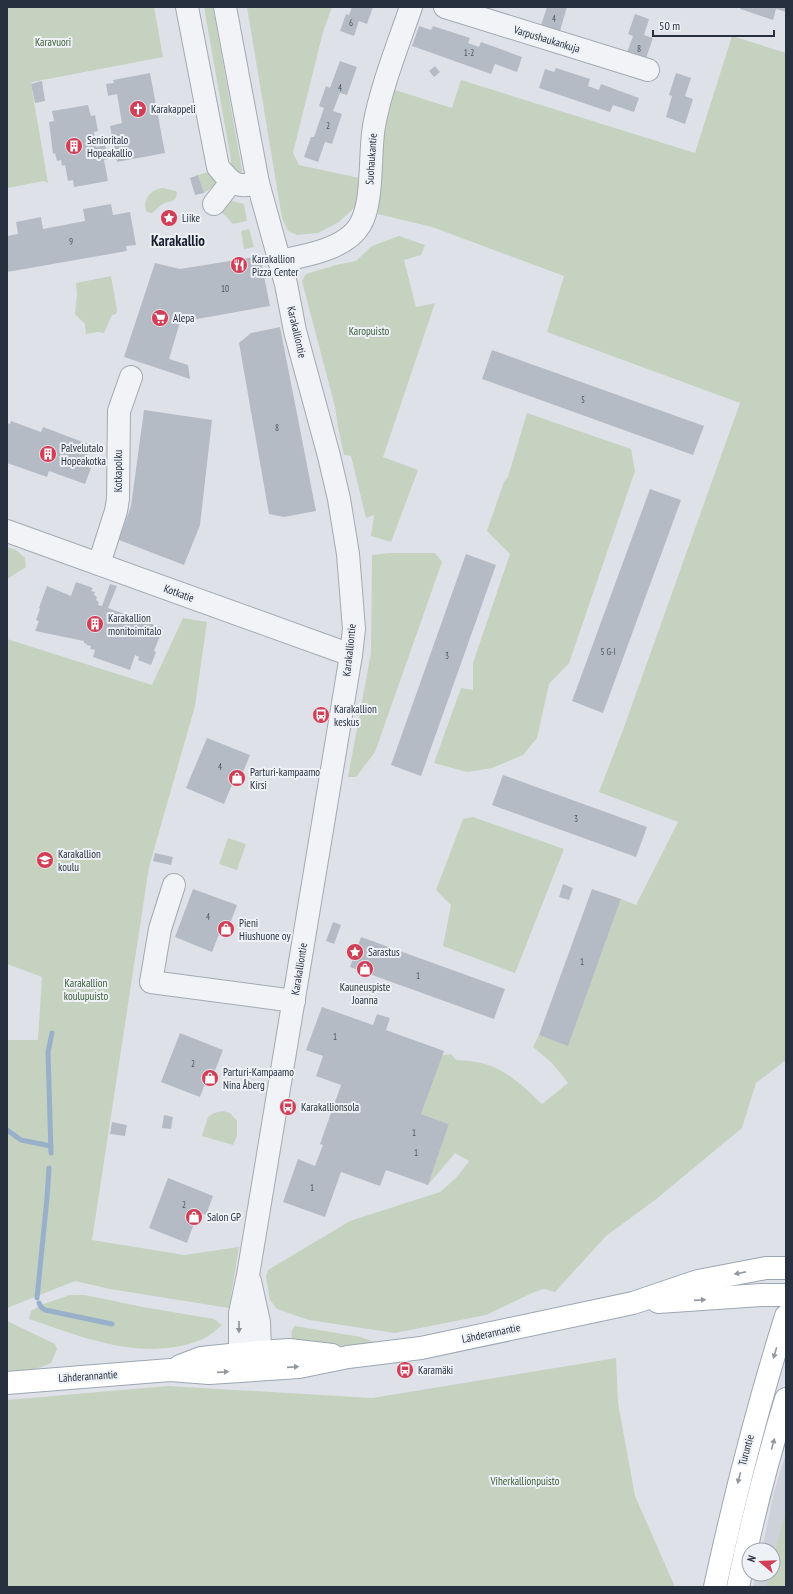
<svg xmlns="http://www.w3.org/2000/svg" width="793" height="1594" font-family="'PT Sans Narrow',sans-serif">
<style>
.built{fill:#ccd1da}
.green{fill:#c4d2bf}
.lines{fill:none;stroke-linecap:round;stroke-linejoin:round}
.stream{stroke:#98b0c9;stroke-width:5}
.building{fill:#b5bbc5}
.minor-casing{stroke:#a3a9b2;stroke-width:24}
.major-casing{stroke:#9da6b4;stroke-width:24}
.minor{stroke:#f1f3f6;stroke-width:22}
.major{stroke:#fff;stroke-width:22}
.oneway{fill:#93989f}
.oneway2{fill:#8c929a}
.labels{text-anchor:middle;dominant-baseline:central;stroke-width:4;stroke-linejoin:round;paint-order:stroke}
.number-label{font-size:9px;fill:#4a5360}
.street-label{font-size:11px;fill:#27303f;stroke:#eef1f6}
.park-label{font-size:11px;fill:#3b5b34;stroke:#eef1f6}
.poi-label{font-size:11px;fill:#27303f;stroke:#eef1f6;text-anchor:start}
.district-label{font-size:15px;font-weight:bold;fill:#192130;stroke:#eef1f6}
</style>
<rect width="100%" height="100%" fill="#dee2e8"/>
<polygon class="built" points="786,1453 786,1587 753,1587 756,1574 773,1574 773,1550 762,1550 774,1492"/>
<g class="green">
<polygon points="7,7 154,7 163,57 32,82 31,84 48,183 44,181 7,188"/>
<polygon points="204,7 213,7 242,170 241,177 231,168 231,160"/>
<polygon points="247,7 332,7 323,32 293,153 299,165 359,178 356,206 339,222 318,233 297,235 288,231 282,218"/>
<path d="M732 36 786 53V1060L756 1083 742 1128 655 1200 606 1236 555 1292 544 1289 534 1292 486 1315 395 1333 309 1320 277 1309 270 1300 266 1277 268 1270 350 1221 440 1192 456 1178 469 1161 455 1153 428 1185 449 1124 421 1114 426 1100 435 1056 451 1054 456 1060C498 1061 513 1077 542 1104L568 1083 552 1063 533 1047 539 1035 568 1045 621 899 636 905 678 822 599 792 623 730 740 403 547 332 564 276 432 227 378 214 380 122 392 89 452 108 461 80 695 153Z"/>
<polygon points="213,171 217,184 204,193 198,175"/>
<path d="M163 188 176 191 177 193C176 203 170 200 163 204 159 206 156 210 152 213L147 212C141 200 151 189 163 188Z"/>
<polygon points="228,200 244,204 247,221 233,224 220,210"/>
<polygon points="249,229 254,247 244,249 241,231"/>
<polygon points="399,236 425,245 421,255 404,260 416,307 435,303 383,457 418,470 391,542 371,536 374,515 366,518 351,456 344,455 338,427 335,407 302,281 306,274 336,265 356,261 372,246"/>
<polygon points="111,276 117,310 116,314 112,315 104,333 98,332 86,334 85,324 75,314 77,294 76,283"/>
<polygon points="527,413 631,449 635,471 569,663 549,684 537,738 523,755 492,768 467,772 434,763 461,688 473,690 473,663 510,554 487,531 504,482 508,477"/>
<polygon points="7,547 16,550 25,558 26,567 7,579"/>
<polygon points="390,553 435,553 442,562 375,752 356,777 348,777 371,653 372,555"/>
<polygon points="183,618 207,622 195,706 149,867 92,1240 184,1255 239,1247 229,1308 110,1289 75,1281 7,1308 7,1040 38,1040 42,977 7,964 7,639 152,685"/>
<polygon points="473,817 564,849 515,973 443,946 451,905 436,890 463,819"/>
<polygon points="228,838 246,844 237,870 219,864"/>
<polygon points="223,1111 230,1113 237,1121 237,1136 233,1145 202,1136 208,1117 214,1113"/>
<path d="M70 1295H85L143 1307 214 1319 222 1325C217 1329 211 1335 205 1338 147 1364 85 1338 29 1319L31 1311 41 1305Z"/>
<polygon points="7,1321 55,1344 57,1349 51,1363 23,1374 7,1374"/>
<polygon points="295,1326 361,1337 374,1342 375,1345 335,1346 291,1343 292,1330"/>
<polygon points="616,1358 618,1403 635,1496 675,1587 7,1587 7,1400 168,1386 372,1398"/>
<polygon points="786,1510 786,1587 766,1586 769,1574 773,1574 773,1559"/>
</g>
<g class="lines">
<g class="stream">
<polyline points="7,1130 21,1140 51,1146"/>
<polyline points="51,1153 48,1052 52,1033"/>
<polyline points="37,1298 47,1198 49,1168"/>
<polyline points="39,1303 41,1307 45,1310 112,1324"/>
</g>
</g>
<g class="building">
<polygon points="352,7 373,7 367,24 359,21 354,36 340,31 346,14 349,15"/>
<polygon points="547,7 567,7 559,34 540,28"/>
<polygon points="741,7 786,7 786,12 776,9 773,20 740,9"/>
<polygon points="635,14 649,19 644,35 653,38 644,64 625,58 633,36 628,34"/>
<polygon points="419,26 431,30 433,26 470,38 468,43 479,47 481,42 522,57 517,72 495,64 491,74 412,46"/>
<polygon points="340,61 357,67 347,95 340,93 333,111 342,114 332,144 325,142 318,162 304,157 311,137 314,137 324,108 319,106 326,86 330,88"/>
<polygon points="435,66 440,72 434,77 429,71"/>
<polygon points="556,68 590,79 588,86 599,90 601,84 639,98 634,112 613,105 610,112 539,88 545,69 554,72"/>
<polygon points="150,73 165,153 117,162 110,126 122,123 117,94 108,96 106,84 114,83 113,80"/>
<polygon points="676,73 691,78 685,96 693,99 685,124 666,117 672,96 669,95"/>
<polygon points="42,81 45,101 35,103 31,84"/>
<polygon points="88,105 91,116 95,115 98,131 94,132 96,147 105,145 108,159 104,160 108,181 74,187 73,180 68,181 65,165 62,166 61,160 57,161 55,153 53,154 49,122 54,121 52,111"/>
<polygon points="198,175 204,193 195,195 190,178"/>
<polygon points="111,204 113,215 130,212 136,245 126,246 127,251 7,272 7,236 18,234 16,222 41,217 43,229 85,221 83,209"/>
<polygon points="260,256 270,306 180,322 169,359 188,365 190,379 124,357 155,263 180,269"/>
<polygon points="280,327 316,511 284,517 269,514 239,343 251,333"/>
<polygon points="492,350 704,426 693,455 482,379"/>
<polygon points="144,410 212,420 200,525 184,565 119,540 131,506"/>
<polygon points="11,421 41,432 43,427 91,445 84,465 91,468 85,484 49,471 47,477 7,463 7,423 10,424"/>
<polygon points="650,489 681,500 603,713 572,701"/>
<polygon points="466,554 496,565 421,776 391,765"/>
<polygon points="76,582 93,588 91,591 95,592 94,595 97,597 96,600 99,602 98,605 102,606 110,584 117,586 108,608 163,628 154,651 156,652 151,665 138,660 139,657 135,655 130,670 93,657 95,650 90,649 91,646 86,645 87,644 84,643 84,641 35,631 39,621 36,620 40,609 39,608 47,586 71,596"/>
<polygon points="207,738 250,755 239,782 234,780 224,804 186,788"/>
<polygon points="503,775 647,827 636,857 492,805"/>
<polygon points="155,853 173,857 171,865 153,861"/>
<polygon points="563,884 573,888 569,900 559,897"/>
<polygon points="193,889 237,905 227,932 221,929 212,952 175,937"/>
<polygon points="592,889 621,899 568,1046 539,1035"/>
<polygon points="333,922 341,925 334,944 326,941"/>
<polygon points="361,937 505,989 494,1019 350,967"/>
<polygon points="322,1007 373,1025 377,1014 390,1018 386,1030 444,1051 421,1114 449,1124 428,1185 386,1170 380,1186 341,1172 325,1217 283,1202 298,1159 315,1166 323,1145 320,1144 341,1085 316,1076 323,1056 306,1050"/>
<polygon points="180,1033 223,1050 212,1078 212,1080 207,1078 200,1097 161,1082"/>
<polygon points="164,1115 173,1117 171,1129 162,1128"/>
<polygon points="112,1122 127,1125 125,1136 110,1134"/>
<polygon points="168,1178 213,1196 206,1215 198,1212 187,1243 149,1228"/>
</g>
<g class="lines">
<g class="minor-casing">
<g id="minor">
<path d="M187 7 218 167C233 185 236 188 258 183"/>
<polyline points="225,7 258,183 286,284 295,331 329,456 339,499 348,554 354,629 351,655 248,1275 240,1313 240,1354 252,1368"/>
<polyline points="445,7 648,70"/>
<polyline points="214,204 231,182"/>
<path d="M279 261C305 256 346 249 360 225 374 202 369 154 374 126 381 87 398 45 411 7"/>
<polyline points="7,531 351,655"/>
<polyline points="99,564 116,511 118,499 119,411 131,377"/>
<polyline points="174,885 160,929 151,982 294,1001"/>
<polyline points="250,1281 259,1322 260,1352 254,1369"/>
</g>
</g>
<g class="major-casing">
<g id="major">
<polyline points="658,1302 761,1295 786,1295"/>
<polyline points="180,1366 201,1358 260,1352 289,1350 332,1355"/>
<polyline points="7,1383 170,1370 209,1373 299,1367 348,1357 421,1348 633,1303 698,1281 766,1268 786,1268"/>
<path d="M715 1587C735 1495 758 1405 786 1316"/>
<path d="M738 1587C751 1524 767 1461 786 1399"/>
</g>
</g>
<use href="#minor" class="minor"/>
<use href="#major" class="major"/>
</g>
<defs><path id="oneway-solid" d="M-6-.8H1V-3.2L6.5 0L1 3.2V.8H-6Z"/></defs>
<g class="oneway">
<use href="#oneway-solid" transform="translate(740 1273) rotate(169)"/>
<use href="#oneway-solid" transform="translate(700 1300) rotate(-4)"/>
<use href="#oneway-solid" transform="translate(775 1353) rotate(106)"/>
<use href="#oneway-solid" transform="translate(293 1367) rotate(-4)"/>
<use href="#oneway-solid" transform="translate(223 1372) rotate(-4)"/>
<use href="#oneway-solid" transform="translate(773 1444) rotate(-75)"/>
<use href="#oneway-solid" transform="translate(739 1478) rotate(104)"/>
</g>
<use class="oneway2" href="#oneway-solid" transform="translate(239 1327) rotate(90)"/>
<defs>
<g id="church-disc" transform="scale(0.9)"><circle r="9.5" fill="#d13f56" stroke="#eef1f6"/><path d="M-1.2-6h2.4v3.5h3.3v2.4h-3.3V6h-2.4V-.1h-3.3v-2.4h3.3Z" fill="#fff"/></g>
<g id="building-disc" transform="scale(0.9)"><circle r="9.5" fill="#d13f56" stroke="#eef1f6"/><path d="M-4-6H4V6H1V3H-1V6H-4ZM-2.5-4.3h1.7v1.8h-1.7ZM.8-4.3h1.7v1.8H.8ZM-2.5-1h1.7V.8h-1.7ZM.8-1h1.7V.8H.8Z" fill="#fff"/></g>
<g id="sight-disc" transform="scale(0.9)"><circle r="9.5" fill="#d13f56" stroke="#eef1f6"/><path d="M0-6L1.8-2.2L6-1.7L2.9 1.2L3.7 5.4L0 3.3L-3.7 5.4L-2.9 1.2L-6-1.7L-1.8-2.2Z" fill="#fff"/></g>
<g id="restaurant-disc" transform="scale(0.9)"><circle r="9.5" fill="#d13f56" stroke="#eef1f6"/><path d="M-5-6h1v4h1v-4h1v4h1v-4h1v5L-1.5 .5V6h-2V.5L-5-1ZM5-6V6H3V1.5H1.5Q1.5-4 5-6Z" fill="#fff"/></g>
<g id="supermarket-disc" transform="scale(0.9)"><circle r="9.5" fill="#d13f56" stroke="#eef1f6"/><path d="M-6-5.5h2.5l.6 2H6L4.5 2H-2.5L-4.4-4H-6ZM-1.5 3.2a1.3 1.3 0 1 0 .1 0ZM3 3.2a1.3 1.3 0 1 0 .1 0Z" fill="#fff"/></g>
<g id="bus-disc" transform="scale(0.9)"><circle r="9.5" fill="#d13f56" stroke="#eef1f6"/><path d="M-5-6H5V4H4V6H2V4H-2V6H-4V4H-5ZM-3.5-4V0h7V-4ZM-3.5 1.2v1.5H-2V1.2ZM2 1.2v1.5H3.5V1.2Z" fill="#fff"/></g>
<g id="shop-disc" transform="scale(0.9)"><circle r="9.5" fill="#d13f56" stroke="#eef1f6"/><path d="M-5-2.5h2.3a2.7 3.5 0 0 1 5.4 0H5L5.5 6h-11ZM-1.5-2.5h3a1.5 2.3 0 0 0-3 0Z" fill="#fff"/></g>
<g id="school-disc" transform="scale(0.9)"><circle r="9.5" fill="#d13f56" stroke="#eef1f6"/><path d="M0-5L7-2L0 1L-7-2ZM-4 1L0 2.5L4 1V4Q0 6-4 4Z" fill="#fff"/></g>
</defs>
<g fill-rule="evenodd">
<use href="#church-disc" x="138" y="109"/>
<use href="#building-disc" x="74" y="146"/>
<use href="#sight-disc" x="169" y="218"/>
<use href="#restaurant-disc" x="239" y="265"/>
<use href="#supermarket-disc" x="160" y="318"/>
<use href="#building-disc" x="48" y="454"/>
<use href="#building-disc" x="95" y="624"/>
<use href="#bus-disc" x="321" y="715"/>
<use href="#shop-disc" x="237" y="778"/>
<use href="#school-disc" x="45" y="860"/>
<use href="#shop-disc" x="226" y="929"/>
<use href="#sight-disc" x="355" y="952"/>
<use href="#shop-disc" x="365" y="969"/>
<use href="#shop-disc" x="210" y="1078"/>
<use href="#bus-disc" x="288" y="1107"/>
<use href="#shop-disc" x="194" y="1217"/>
<use href="#bus-disc" x="405" y="1370"/>
</g>
<g class="labels">
<g class="number-label">
<text x="554" y="18">4</text>
<text x="351" y="22">6</text>
<text x="639" y="48">8</text>
<text x="469" y="52">1-2</text>
<text x="340" y="87">4</text>
<text x="328" y="125">2</text>
<text x="71" y="241">9</text>
<text x="225" y="288">10</text>
<text x="583" y="399">5</text>
<text x="277" y="427">8</text>
<text x="608" y="651">5 G-I</text>
<text x="447" y="655">3</text>
<text x="220" y="766">4</text>
<text x="576" y="818">3</text>
<text x="208" y="916">4</text>
<text x="582" y="961">1</text>
<text x="418" y="975">1</text>
<text x="335" y="1036">1</text>
<text x="193" y="1063">2</text>
<text x="414" y="1132">1</text>
<text x="416" y="1152">1</text>
<text x="312" y="1187">1</text>
<text x="184" y="1204">2</text>
</g>
<g class="street-label">
<text transform="translate(547 39) rotate(17)">Varpushaukankuja</text>
<text transform="translate(371 159) rotate(-86)">Suohaukantie</text>
<text transform="translate(297 332) rotate(77)">Karakalliontie</text>
<text transform="translate(118 471) rotate(-90)">Kotkapolku</text>
<text transform="translate(179 593) rotate(20)">Kotkatie</text>
<text transform="translate(349 650) rotate(-84)">Karakalliontie</text>
<text transform="translate(299 969) rotate(-81)">Karakalliontie</text>
<text transform="translate(491 1333) rotate(-12)">Lähderannantie</text>
<text transform="translate(88 1376) rotate(-4)">Lähderannantie</text>
<text transform="translate(746 1450) rotate(-75)">Turuntie</text>
</g>
<g class="park-label">
<text x="53" y="42">Karavuori</text>
<text x="369" y="331">Karopuisto</text>
<text x="86" y="983">Karakallion<tspan x="86" dy="13">koulupuisto</tspan></text>
<text x="525" y="1481">Viherkallionpuisto</text>
</g>
<g class="poi-label">
<text x="151" y="109">Karakappeli</text>
<text x="87" y="140">Senioritalo<tspan x="87" dy="13">Hopeakallio</tspan></text>
<text x="182" y="218">Liike</text>
<text x="252" y="259">Karakallion<tspan x="252" dy="13">Pizza Center</tspan></text>
<text x="173" y="318">Alepa</text>
<text x="61" y="448">Palvelutalo<tspan x="61" dy="13">Hopeakotka</tspan></text>
<text x="108" y="618">Karakallion<tspan x="108" dy="13">monitoimitalo</tspan></text>
<text x="334" y="709">Karakallion<tspan x="334" dy="13">keskus</tspan></text>
<text x="250" y="772">Parturi-kampaamo<tspan x="250" dy="13">Kirsi</tspan></text>
<text x="58" y="854">Karakallion<tspan x="58" dy="13">koulu</tspan></text>
<text x="239" y="923">Pieni<tspan x="239" dy="13">Hiushuone oy</tspan></text>
<text x="368" y="952">Sarastus</text>
<text x="365" y="987" text-anchor="middle">Kauneuspiste<tspan x="365" dy="13">Joanna</tspan></text>
<text x="223" y="1072">Parturi-Kampaamo<tspan x="223" dy="13">Nina Åberg</tspan></text>
<text x="301" y="1107">Karakallionsola</text>
<text x="207" y="1217">Salon GP</text>
<text x="418" y="1370">Karamäki</text>
</g>
<g class="district-label">
<text x="178" y="240">Karakallio</text>
</g>
</g>
<rect width="793" height="1594" fill="none" stroke="#27303f" stroke-width="16"/>
<g transform="translate(761 1562) rotate(289)"><circle r="19" fill="#eef1f6" stroke="#9ea4ad"/>
<path d="M0-3L7 15L0 10L-7 15Z" fill="#d13f56"/>
<text y="-6" font-size="11" font-weight="bold" text-anchor="middle" fill="#27303f">N</text>
</g>
<path d="M653 30v6h121v-6" fill="none" stroke="#27303f" stroke-width="2"/>
<text x="659" y="30" font-size="12" fill="#27303f" stroke="#eef1f6" stroke-width="3" paint-order="stroke">50 m</text>
</svg>
